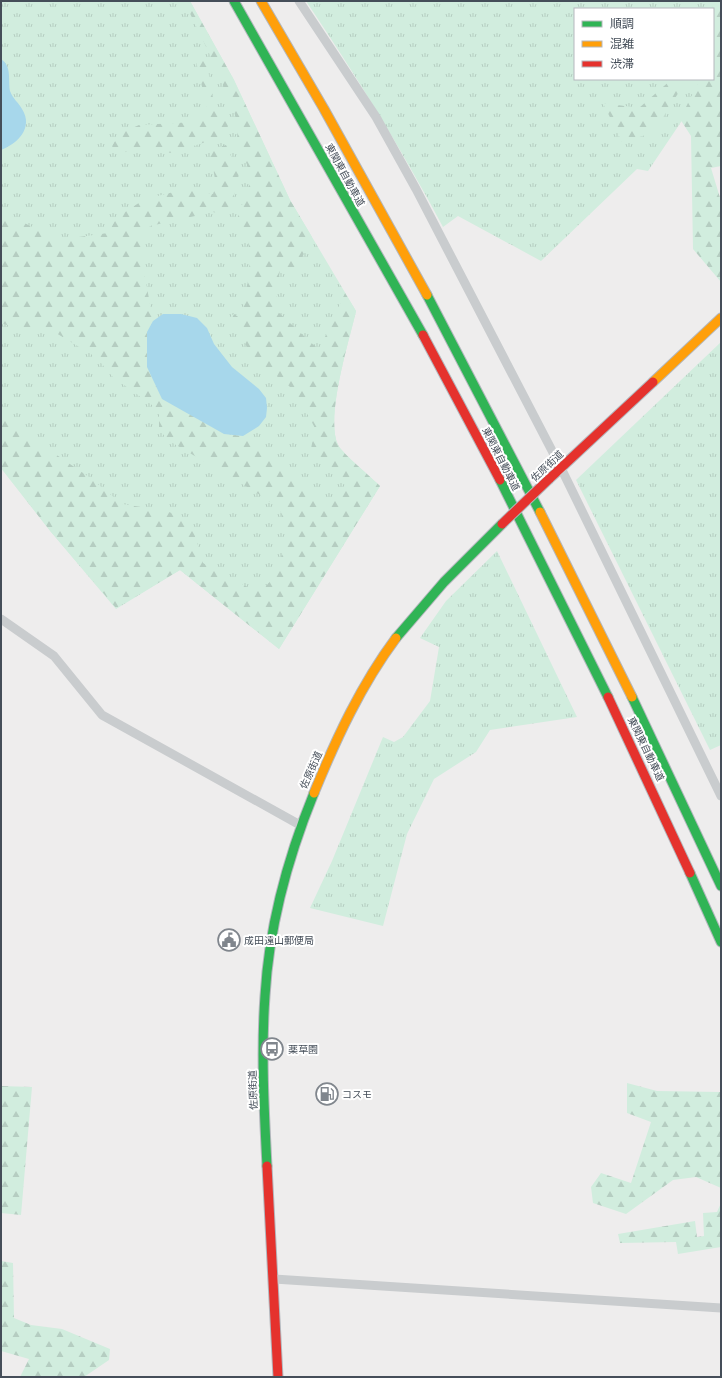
<svg xmlns="http://www.w3.org/2000/svg" width="722" height="1378" font-family="'IBM Plex Sans','Noto Sans JP',sans-serif">
<style>
.grass{fill:url(#grass-tufts)}
.forest{fill:url(#forest-firs)}
.water{fill:#a7d7eb}
.lines{fill:none;stroke-linecap:round;stroke-linejoin:round}
.fast-casing{stroke:#b3b7bd;stroke-width:11}
.slow-casing{stroke:#b3b7bd;stroke-width:11}
.jam-casing{stroke:#b3b7bd;stroke-width:11}
.street{stroke:#c9ccce;stroke-width:9}
.fast{stroke:#30b455;stroke-width:9}
.slow{stroke:#ff9f0a;stroke-width:9}
.jam{stroke:#e5322d;stroke-width:9}
.jam-bridge-casing{stroke:#b3b7bd;stroke-width:11;stroke-linecap:butt}
.jam-bridge{stroke:#e5322d;stroke-width:9}
.labels{text-anchor:middle;dominant-baseline:central;stroke-width:4;stroke-linejoin:round;paint-order:stroke}
.street-label{font-size:10px;fill:#454e59;stroke:#fff}
.poi-label{font-size:10px;fill:#454e59;stroke:#fff;text-anchor:start}
</style>
<defs>
<pattern id="grass-tufts" width="24" height="20" patternUnits="userSpaceOnUse"><rect width="24" height="20" fill="#d1edde"/><path d="M3 7l-1-3M5 7V3M7 7l1-3M15 17l-1-3M17 17v-4M19 17l1-3" fill="none" stroke="#b5cdc1"/></pattern>
<pattern id="forest-firs" width="22" height="20" patternUnits="userSpaceOnUse"><rect width="22" height="20" fill="#d1edde"/><path d="M5 1l3.5 6h-7zM16 11l3.5 6h-7z" fill="#b5cdc1"/></pattern>
</defs>
<rect width="100%" height="100%" fill="#eeeded"/>
<g class="grass">
<path d="M1 1H190L234 80 290 200 356 311C349 342 325 417 338 445 342 453 372 478 380 486L279 649 180 570 116 609 51 532 1 468Z"/>
<path d="M306 1H721V62L713 74V9H575V79H710L648 171 637 169 541 261 458 216 443 227C401 148 355 74 306 1Z"/>
<polygon points="721,342 721,745 710,750 576,480"/>
<polygon points="497,551 577,717 490,730 476,752 434,779 407,834 383,926 310,908 332,861 383,737 394,742 403,737 430,701 439,647 420,638 446,601"/>
</g>
<g class="forest">
<path d="M184 1H190L234 80 290 200 312 237 294 274 280 270 277 289V311L319 350 345 293 356 311C349 342 325 417 338 445 342 453 372 478 380 486L279 649 180 570 116 608 51 532 1 468V417L89 477 122 504 167 511 191 522 203 563 253 590 266 586 276 575 287 537 280 509 254 491 166 439 159 427V410L113 377 96 357 51 330 13 327 1 323V214L9 215 57 240 108 233 117 217 145 199 186 189 213 194 216 185 210 150 226 145 239 174 229 216 213 212 150 226 141 240 144 271 153 321 147 332 204 422 224 434 243 436 327 508 345 485 310 454 315 428 295 391 251 355 231 316 234 314 241 319C246 294 255 256 245 231 243 228 239 225 236 222L252 177 237 140 238 122 211 57Z"/>
<polygon points="716,1 721,1 721,166 711,168 721,201 721,282 693,249 691,136 680,119 700,79 713,79 713,54 719,42 713,48 713,9 711,9"/>
<polygon points="206,58 213,98 228,125 227,132 224,136 172,153 139,149 121,153 115,151 112,146 119,134 139,125 195,122 207,108 196,61"/>
<polygon points="672,79 687,79 657,127 646,135 622,142 603,103 639,108"/>
<polygon points="627,1083 657,1091 721,1092 721,1188 696,1177 673,1180 626,1214 593,1203 591,1187 601,1173 631,1183 651,1122 627,1113"/>
<polygon points="1,1086 32,1087 21,1215 1,1213"/>
<polygon points="721,1203 721,1247 678,1254 676,1242 620,1243 618,1234 695,1221 697,1237 704,1236 703,1213 717,1212"/>
<polygon points="1,1261 13,1263 14,1318 31,1325 62,1329 110,1349 109,1360 84,1377 20,1377 29,1359 1,1351"/>
</g>
<g class="water">
<path d="M1 59C12 66 8 80 10 91 13 99 18 102 22 109 34 128 17 144 1 150Z"/>
<polygon points="163,314 181,314 197,318 207,328 214,344 232,367 259,389 266,398 267,408 266,417 259,426 243,436 224,434 162,399 147,367 147,332 153,321"/>
</g>
<g class="lines">
<g class="fast-casing">
<g id="fast">
<polyline points="234,1 423,335"/>
<polyline points="427,295 540,512"/>
<polyline points="500,480 608,697"/>
<polyline points="396,638 444,582 502,524"/>
<polyline points="632,697 721,886"/>
<polyline points="690,873 721,942"/>
<path d="M267 1166C264 1109 261 1052 265 996 269 926 288 857 314 793"/>
</g>
</g>
<g class="slow-casing">
<g id="slow">
<polyline points="261,1 324,109 427,295"/>
<polyline points="653,382 721,318"/>
<polyline points="540,512 632,697"/>
<path d="M314 793C336 739 361 685 396 638"/>
</g>
</g>
<g class="jam-casing">
<g id="jam">
<polyline points="423,335 500,480"/>
<polyline points="549,479 653,382"/>
<polyline points="608,697 690,873"/>
<polyline points="267,1166 278,1377"/>
</g>
</g>
<g class="street">
<polyline points="299,1 376,117 416,189 561,468 721,796"/>
<polyline points="1,619 54,656 102,715 300,825"/>
<polyline points="274,1279 721,1308"/>
</g>
<use href="#fast" class="fast"/>
<use href="#slow" class="slow"/>
<use href="#jam" class="jam"/>
<g class="jam-bridge-casing">
<polyline id="jam-bridge" points="502,524 549,479"/>
</g>
<use href="#jam-bridge" class="jam-bridge"/>
</g>
<defs>
<g id="civic-ring" transform="scale(1.15)"><circle r="9.5" fill="#fff" stroke="#80868d" stroke-width="1.5"/><path d="M-.6-6.5H3V-4.5H.6V-3L4-1V1h2V6H-6V1h2V-1L-.6-3ZM-1.2 2.5V6h2.4V2.5Z" fill="#80868d"/></g>
<g id="bus-ring" transform="scale(1.15)"><circle r="9.5" fill="#fff" stroke="#80868d" stroke-width="1.5"/><path d="M-5-6H5V4H4V6H2V4H-2V6H-4V4H-5ZM-3.5-4V0h7V-4ZM-3.5 1.2v1.5H-2V1.2ZM2 1.2v1.5H3.5V1.2Z" fill="#80868d"/></g>
<g id="fuel-ring" transform="scale(1.15)"><circle r="9.5" fill="#fff" stroke="#80868d" stroke-width="1.5"/><path d="M-5.5-6h7V0h2V4h1.3V-2.5L3-4.5l.8-.8L6-3V5H2.5V1h-1V6h-7ZM-4.2-4.7v3.2H.2V-4.7Z" fill="#80868d"/></g>
</defs>
<g fill-rule="evenodd">
<use href="#civic-ring" x="229" y="940"/>
<use href="#bus-ring" x="272" y="1049"/>
<use href="#fuel-ring" x="327" y="1094"/>
</g>
<g class="labels">
<g class="street-label">
<text transform="translate(345 175) rotate(61)">東関東自動車道</text>
<text transform="translate(501 459) rotate(63)">東関東自動車道</text>
<text transform="translate(547 466) rotate(-43)">佐原街道</text>
<text transform="translate(646 749) rotate(64)">東関東自動車道</text>
<text transform="translate(311 770) rotate(-66)">佐原街道</text>
<text transform="translate(253 1090) rotate(-92)">佐原街道</text>
</g>
<g class="poi-label">
<text x="244" y="940">成田遠山郵便局</text>
<text x="288" y="1049">薬草園</text>
<text x="342" y="1094">コスモ</text>
</g>
</g>
<rect width="722" height="1378" fill="none" stroke="#454e59" stroke-width="4"/>
<rect x="574" y="8" width="140" height="72" fill="#ffffff" stroke="#b5b8bd"/>
<rect x="582" y="21" width="20" height="6" fill="#30b455" stroke="#b5b8bd"/>
<text x="610" y="28" font-size="12" fill="#454e59">順調</text>
<rect x="582" y="41" width="20" height="6" fill="#ff9f0a" stroke="#b5b8bd"/>
<text x="610" y="48" font-size="12" fill="#454e59">混雑</text>
<rect x="582" y="61" width="20" height="6" fill="#e5322d" stroke="#b5b8bd"/>
<text x="610" y="68" font-size="12" fill="#454e59">渋滞</text>
</svg>
